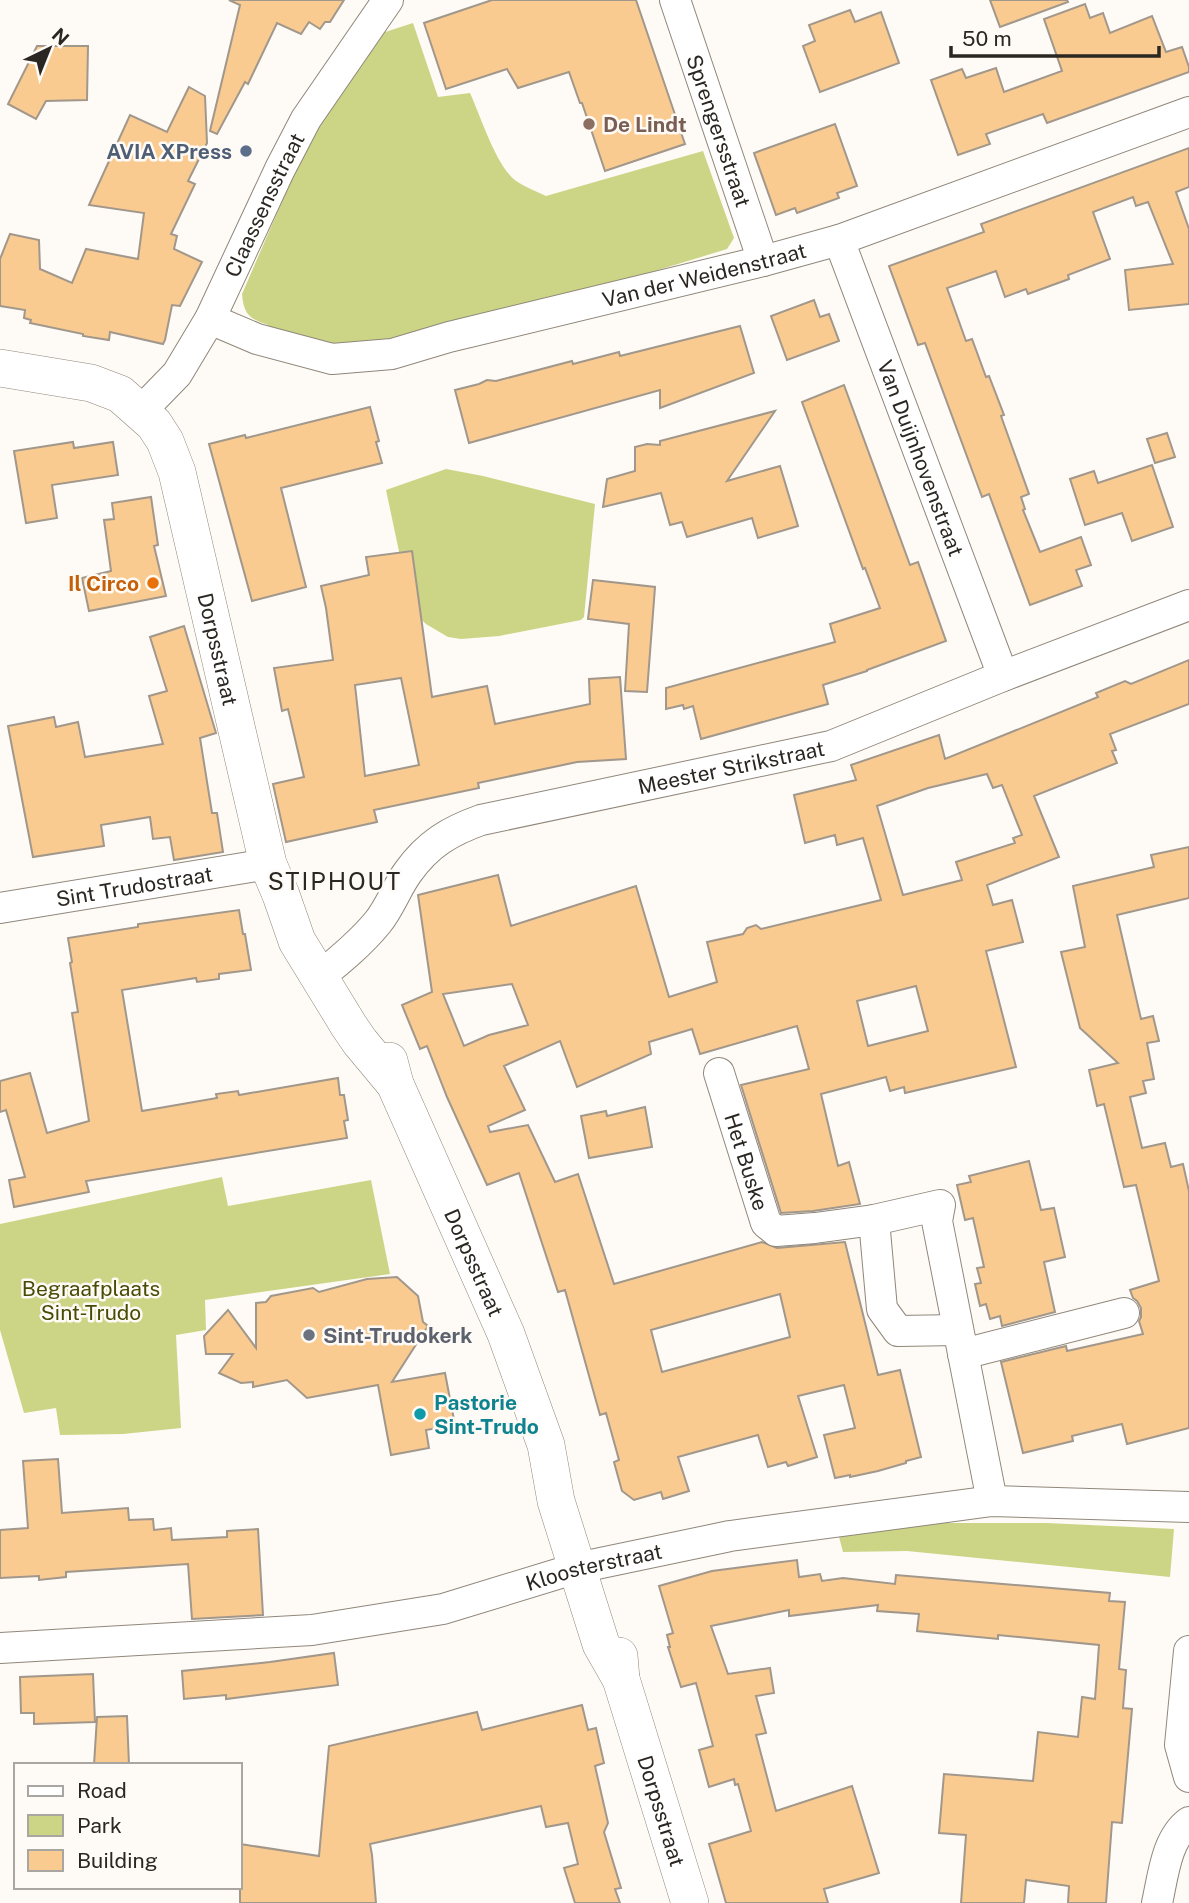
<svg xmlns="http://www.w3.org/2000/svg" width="1189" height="1903" font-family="'Public Sans',sans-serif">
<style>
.green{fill:#ccd585}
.building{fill:#facb91;stroke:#a1978b;stroke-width:2;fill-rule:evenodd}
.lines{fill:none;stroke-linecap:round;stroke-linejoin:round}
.minor-casing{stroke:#90877b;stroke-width:32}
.tertiary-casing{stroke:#90877b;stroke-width:38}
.minor{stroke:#fff;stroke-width:30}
.tertiary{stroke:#fff;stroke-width:37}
.education-dot{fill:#8d6e63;stroke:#fefaf5;stroke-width:2.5}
.service-dot{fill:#5c6f8a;stroke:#fefaf5;stroke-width:2.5}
.food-dot{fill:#e8710a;stroke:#fefaf5;stroke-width:2.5}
.worship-dot{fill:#6b7280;stroke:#fefaf5;stroke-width:2.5}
.culture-dot{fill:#0f9aa8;stroke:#fefaf5;stroke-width:2.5}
.labels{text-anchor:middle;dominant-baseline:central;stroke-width:5;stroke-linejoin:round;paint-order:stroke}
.education-label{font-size:21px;font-weight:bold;fill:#785e54;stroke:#fefaf5;text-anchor:start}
.street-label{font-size:21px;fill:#2a2622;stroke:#fefaf5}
.service-label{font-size:21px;font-weight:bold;fill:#4e5e75;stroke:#fefaf5;text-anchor:end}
.food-label{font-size:21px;font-weight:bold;fill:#c56008;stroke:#fefaf5;text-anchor:end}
.park-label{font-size:21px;fill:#474c05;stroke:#fefaf5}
.worship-label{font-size:21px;font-weight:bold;fill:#5b616d;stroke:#fefaf5;text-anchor:start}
.culture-label{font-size:21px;font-weight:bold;fill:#0d838f;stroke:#fefaf5;text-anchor:start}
.quarter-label{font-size:24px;letter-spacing:2px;fill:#2a2622;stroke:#fefaf5}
</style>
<rect width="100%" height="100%" fill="#fefaf5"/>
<g class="green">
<path d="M413 23 438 97 470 93C481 117 496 166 516 181 525 187 536 191 546 196L703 151 734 238 727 249 642 275 381 342 339 345 266 333 268 325C249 318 244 315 242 294L284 197 305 137 376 35Z"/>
<polygon points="446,469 483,476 595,504 584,617 581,620 499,636 461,639 448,637 426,624 415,614 404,575 386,490"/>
<polygon points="222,1177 228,1206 371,1180 390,1274 205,1300 206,1330 176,1335 181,1428 123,1434 60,1435 56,1408 24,1413 0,1330 0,1224"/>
<polygon points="903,1523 1047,1523 1174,1529 1170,1577 907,1551 843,1552 838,1533"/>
</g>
<g class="building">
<polygon points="229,0 344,0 330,22 325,22 320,29 309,22 301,34 277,23 248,84 245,82 217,134 210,131 240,5"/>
<polygon points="492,0 636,0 685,144 605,171 582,103 580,103 569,72 518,88 507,69 446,89 424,23"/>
<polygon points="990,0 1067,0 1068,2 1000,27"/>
<polygon points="1085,4 1090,18 1103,13 1110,33 1152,16 1166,52 1182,47 1189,67 1189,72 1047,123 1043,114 986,134 990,144 958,155 931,80 962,69 966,78 996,68 1004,92 1062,71 1044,19"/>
<polygon points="850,10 855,22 881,12 899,63 820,92 803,46 815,41 809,25"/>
<polygon points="37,46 88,46 87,100 46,101 36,119 8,104"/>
<polygon points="189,87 205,96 207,143 188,181 195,184 171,234 177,236 174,249 202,262 180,306 172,305 165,340 163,344 110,332 109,340 83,336 83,334 30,323 31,320 24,318 25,310 0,306 0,259 10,234 39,240 40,269 72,283 86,249 138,259 144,213 89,205 130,115 167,132"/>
<polygon points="835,124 857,186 837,193 839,198 797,213 795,208 776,215 754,153"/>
<polygon points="1189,148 1189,187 1176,192 1189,229 1189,304 1129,310 1125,270 1173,264 1148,202 1136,206 1133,197 1093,212 1110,259 1068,275 1069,279 1028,294 1026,289 1005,297 996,271 947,288 966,341 972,339 986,377 989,376 1004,415 1001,416 1029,494 1021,497 1025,509 1023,510 1040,552 1081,537 1091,565 1076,570 1082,586 1030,605 989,494 982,497 925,343 918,345 889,266 984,232 981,224"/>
<polygon points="814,300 820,317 829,314 839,341 787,360 771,316"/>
<polygon points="740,326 754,373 660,408 660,390 469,443 455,390 479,384 487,380 496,381 572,361 573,364 619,352 620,356"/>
<polygon points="844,385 910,565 918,562 946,641 867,670 867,671 823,685 828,704 701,739 693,706 684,709 683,705 666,709 666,688 835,642 830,624 880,608 865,568 863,569 802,402"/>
<polygon points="370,407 379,441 376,442 382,463 281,488 306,587 252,601 209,444 245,435 246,438"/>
<polygon points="775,411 727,481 780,466 798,526 758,538 752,518 687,537 682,522 670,525 661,493 603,507 607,479 635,471 635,447 647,444 660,445 660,441"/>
<polygon points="1167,433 1175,457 1155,463 1147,439"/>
<polygon points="73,442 74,448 113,442 118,475 52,485 57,518 26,523 14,451"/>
<polygon points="1152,465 1173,527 1132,541 1122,513 1085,525 1070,479 1094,471 1098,483"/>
<polygon points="151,497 158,545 154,546 166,596 89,611 82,578 111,571 104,520 114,519 112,503"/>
<path d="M412 551 432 697 487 686 495 724 590 704 589 679 620 677 626 759 577 762 478 783 479 788 374 810 377 822 286 842 273 784 304 777 288 709 282 711 274 668 333 660 326 608 321 586 369 575 366 557ZM401 678 419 765 365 776 355 685Z"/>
<polygon points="593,580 655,587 647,692 625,691 629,624 588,619"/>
<polygon points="184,626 216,733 200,738 212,813 217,813 223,852 174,860 170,837 153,839 150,817 101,825 104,846 33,857 8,726 54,717 56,727 78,722 85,757 163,744 149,696 167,691 150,637"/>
<path d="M1189 660V704L1110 734 1116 750 1112 751 1117 763 1034 796 1059 857 987 885 993 905 1012 900 1023 942 986 951 1016 1067 905 1093 904 1087 890 1091 886 1077 821 1094 838 1166 849 1162 860 1204 813 1211 781 1213 741 1085 809 1069 797 1026 700 1054 692 1029 649 1042 651 1054 577 1087 560 1041 504 1066 525 1110 488 1126 490 1132 528 1125 555 1182 578 1174 614 1284 762 1242 777 1248 845 1242 878 1375 900 1370 921 1457 906 1461V1463L878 1471 850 1477V1475L835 1478 824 1435 855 1428 844 1385 798 1396 817 1457 788 1466 786 1462 768 1467 758 1435 678 1457 689 1491 663 1499 661 1492 634 1500 622 1491 614 1462 619 1460 606 1413 600 1415 565 1290 558 1292 519 1173 487 1185 447 1097 427 1046 420 1049 402 1005 432 992 418 895 498 875 511 926 636 886 669 997 717 982 707 942 743 934 747 928 756 925 761 929 881 900 863 838 837 845 835 835 805 843 794 795 856 780 851 765 939 735 945 759 1098 697 1096 693 1125 681 1131 684ZM987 774 993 788 1002 785 1022 835 1013 838 1015 843 956 862 962 880 903 895 877 806 928 788ZM512 984 528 1025 489 1035 464 1046 443 994ZM916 986 928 1031 868 1046 857 1001ZM780 1294 790 1337 662 1372 651 1330Z"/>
<polygon points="1189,847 1189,898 1117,915 1141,1019 1153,1016 1159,1041 1147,1043 1154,1079 1143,1081 1146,1093 1130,1097 1142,1148 1165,1143 1171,1167 1183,1164 1189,1191 1189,1428 1127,1444 1122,1424 1072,1436 1073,1441 1023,1453 1001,1362 1066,1346 1067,1351 1143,1334 1139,1321 1141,1317 1141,1308 1137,1301 1133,1298 1130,1290 1159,1281 1136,1185 1124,1187 1104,1104 1097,1106 1089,1070 1118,1063 1080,1028 1061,952 1085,947 1073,886 1154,867 1151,855"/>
<polygon points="239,910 243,934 245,934 251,970 219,974 219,979 197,982 196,978 122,990 142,1111 217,1098 216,1094 238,1091 239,1095 338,1078 340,1095 344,1095 348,1120 344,1121 347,1138 86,1181 89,1192 14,1207 9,1180 25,1177 6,1110 0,1112 0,1081 30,1073 47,1133 89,1121 72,1013 78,1012 70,963 72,962 68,938 138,927 138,924"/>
<polygon points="645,1107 652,1147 589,1158 581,1116 606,1111 607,1116"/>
<polygon points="1029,1161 1041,1210 1054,1208 1065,1257 1044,1262 1055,1312 1002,1326 1000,1316 990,1319 986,1304 980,1306 975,1284 981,1283 977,1268 984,1267 973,1218 965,1220 957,1185 971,1182 969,1176"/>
<polygon points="397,1277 418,1296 423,1322 428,1326 392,1382 445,1373 455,1425 426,1430 429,1448 391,1455 378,1385 307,1398 287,1380 253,1387 253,1382 241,1383 219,1373 233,1354 206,1354 204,1336 228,1310 256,1348 256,1303 266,1302 271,1296 313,1288 319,1292 367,1279"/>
<polygon points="58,1459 62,1513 128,1508 129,1520 153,1519 154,1530 171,1528 172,1540 227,1537 227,1531 258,1529 263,1615 192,1619 188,1564 66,1572 66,1577 39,1580 39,1576 0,1578 0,1530 28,1528 23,1461"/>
<polygon points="797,1560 799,1577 820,1574 822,1581 843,1578 895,1584 896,1575 1110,1593 1109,1601 1125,1602 1119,1669 1126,1670 1123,1708 1132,1709 1122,1823 1112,1822 1106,1903 1068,1903 1069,1886 1026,1880 1024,1903 961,1903 966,1835 939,1833 944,1774 1033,1781 1038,1732 1078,1737 1082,1697 1095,1699 1099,1645 998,1635 998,1639 917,1631 919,1614 877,1611 878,1605 789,1616 789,1610 711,1626 728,1674 770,1668 774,1693 756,1696 766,1733 756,1735 776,1811 852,1786 879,1873 824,1889 828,1903 726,1903 709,1844 751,1831 738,1784 735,1785 734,1779 709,1787 699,1750 713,1746 696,1683 681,1687 668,1647 670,1647 667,1635 673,1633 659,1586 712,1571"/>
<polygon points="334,1653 338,1685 226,1699 226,1695 184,1699 182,1671 270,1662"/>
<polygon points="93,1674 95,1722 34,1724 34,1713 21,1713 20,1677"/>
<polygon points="582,1705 588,1730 596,1728 604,1763 595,1766 608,1823 604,1832 621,1888 615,1889 620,1903 575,1903 564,1868 578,1864 568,1823 546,1827 541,1806 370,1844 372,1855 376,1903 240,1903 240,1844 319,1856 329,1746 477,1712 482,1730"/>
<polygon points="127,1716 129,1765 94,1765 97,1717"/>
</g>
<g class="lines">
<g class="minor-casing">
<g id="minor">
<path id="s1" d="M675 0 763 261"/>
<path id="s2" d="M839 240 1003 676"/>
<path id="s3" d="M210 319 257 339 332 359 392 354 449 337 763 261 839 240 1189 112"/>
<path id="s4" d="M141 411 177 374 210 319 280 169 306 119 388 0"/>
<path id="s5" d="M0 908 268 864"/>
<path id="s6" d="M319 977C339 961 361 943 378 922 390 907 397 887 408 872 428 844 450 831 481 820L831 746 1003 676 1189 605"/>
<path id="s7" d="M719 1073 766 1223 776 1231 815 1228 874 1220 940 1205 937 1221 992 1501"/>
<polyline points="874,1220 882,1309 898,1331 958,1330"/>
<polyline points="963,1354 1124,1313"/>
<path id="s8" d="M0 1648 312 1630 443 1609 577 1568 730 1536 992 1501 1189 1507"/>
<polyline points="1189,1651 1180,1745 1189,1777"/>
<path d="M1157 1903C1163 1877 1166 1839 1189 1822"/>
</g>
</g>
<g class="tertiary-casing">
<g id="tertiary">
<path id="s9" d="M0 368 91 383 120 394 154 424 165 441 177 472 268 864 281 895 297 941 349 1026 360 1042 395 1084"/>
<path id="s10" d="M389 1061 395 1084 506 1334 546 1445 556 1501 601 1644 621 1679"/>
<path id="s11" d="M619 1656 621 1679 690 1903"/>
</g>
</g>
<use href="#minor" class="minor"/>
<use href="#tertiary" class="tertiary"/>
</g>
<circle class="education-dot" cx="589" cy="124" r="7"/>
<circle class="service-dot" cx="246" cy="151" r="7"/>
<circle class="food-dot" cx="153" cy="583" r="7"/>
<circle class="worship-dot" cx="309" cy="1335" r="7"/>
<circle class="culture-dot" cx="420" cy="1414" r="7"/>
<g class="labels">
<g class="education-label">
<text x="603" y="124">De Lindt</text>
</g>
<g class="street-label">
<text stroke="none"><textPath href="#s1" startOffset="138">Sprengersstraat</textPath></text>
<text stroke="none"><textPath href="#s4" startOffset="242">Claassensstraat</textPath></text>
<text stroke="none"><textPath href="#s3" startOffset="511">Van der Weidenstraat</textPath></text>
<text stroke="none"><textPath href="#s2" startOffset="233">Van Duijnhovenstraat</textPath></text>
<text stroke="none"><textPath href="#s9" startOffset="404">Dorpsstraat</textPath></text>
<text stroke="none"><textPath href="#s6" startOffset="486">Meester Strikstraat</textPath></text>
<text stroke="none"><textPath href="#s5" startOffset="136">Sint Trudostraat</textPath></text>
<text stroke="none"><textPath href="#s7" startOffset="93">Het Buske</textPath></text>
<text stroke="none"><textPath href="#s10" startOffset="219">Dorpsstraat</textPath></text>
<text stroke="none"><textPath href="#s8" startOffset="602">Kloosterstraat</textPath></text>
<text stroke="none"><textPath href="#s11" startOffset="161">Dorpsstraat</textPath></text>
</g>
<g class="service-label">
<text x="232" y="151">AVIA XPress</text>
</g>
<g class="food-label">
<text x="139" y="583">Il Circo</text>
</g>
<g class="park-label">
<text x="91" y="1288">Begraafplaats<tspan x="91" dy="24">Sint-Trudo</tspan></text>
</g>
<g class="worship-label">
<text x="323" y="1335">Sint-Trudokerk</text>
</g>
<g class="culture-label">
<text x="434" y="1402">Pastorie<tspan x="434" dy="24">Sint-Trudo</tspan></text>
</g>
<g class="quarter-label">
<text x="335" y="881">STIPHOUT</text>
</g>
</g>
<rect x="14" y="1763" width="228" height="126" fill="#fefaf5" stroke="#a9a5a1" stroke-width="2"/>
<rect x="28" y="1786" width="35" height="10" fill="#ffffff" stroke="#a9a5a1" stroke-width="2"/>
<text x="77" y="1798" font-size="21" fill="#2a2622">Road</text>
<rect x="28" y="1815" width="35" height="21" fill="#ccd585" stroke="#a9a5a1" stroke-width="2"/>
<text x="77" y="1833" font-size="21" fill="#2a2622">Park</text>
<rect x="28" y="1850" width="35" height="21" fill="#facb91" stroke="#a9a5a1" stroke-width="2"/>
<text x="77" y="1868" font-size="21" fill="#2a2622">Building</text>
<g transform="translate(49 49) rotate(43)" stroke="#fefaf5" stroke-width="5" paint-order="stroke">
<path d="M0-5L12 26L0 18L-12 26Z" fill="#2a2622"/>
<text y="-10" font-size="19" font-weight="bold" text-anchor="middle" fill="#2a2622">N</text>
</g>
<path d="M951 46v10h208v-10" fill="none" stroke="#2a2622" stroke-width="3.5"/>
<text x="962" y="46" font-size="21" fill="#2a2622" stroke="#fefaf5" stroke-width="5" paint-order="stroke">50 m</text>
</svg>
